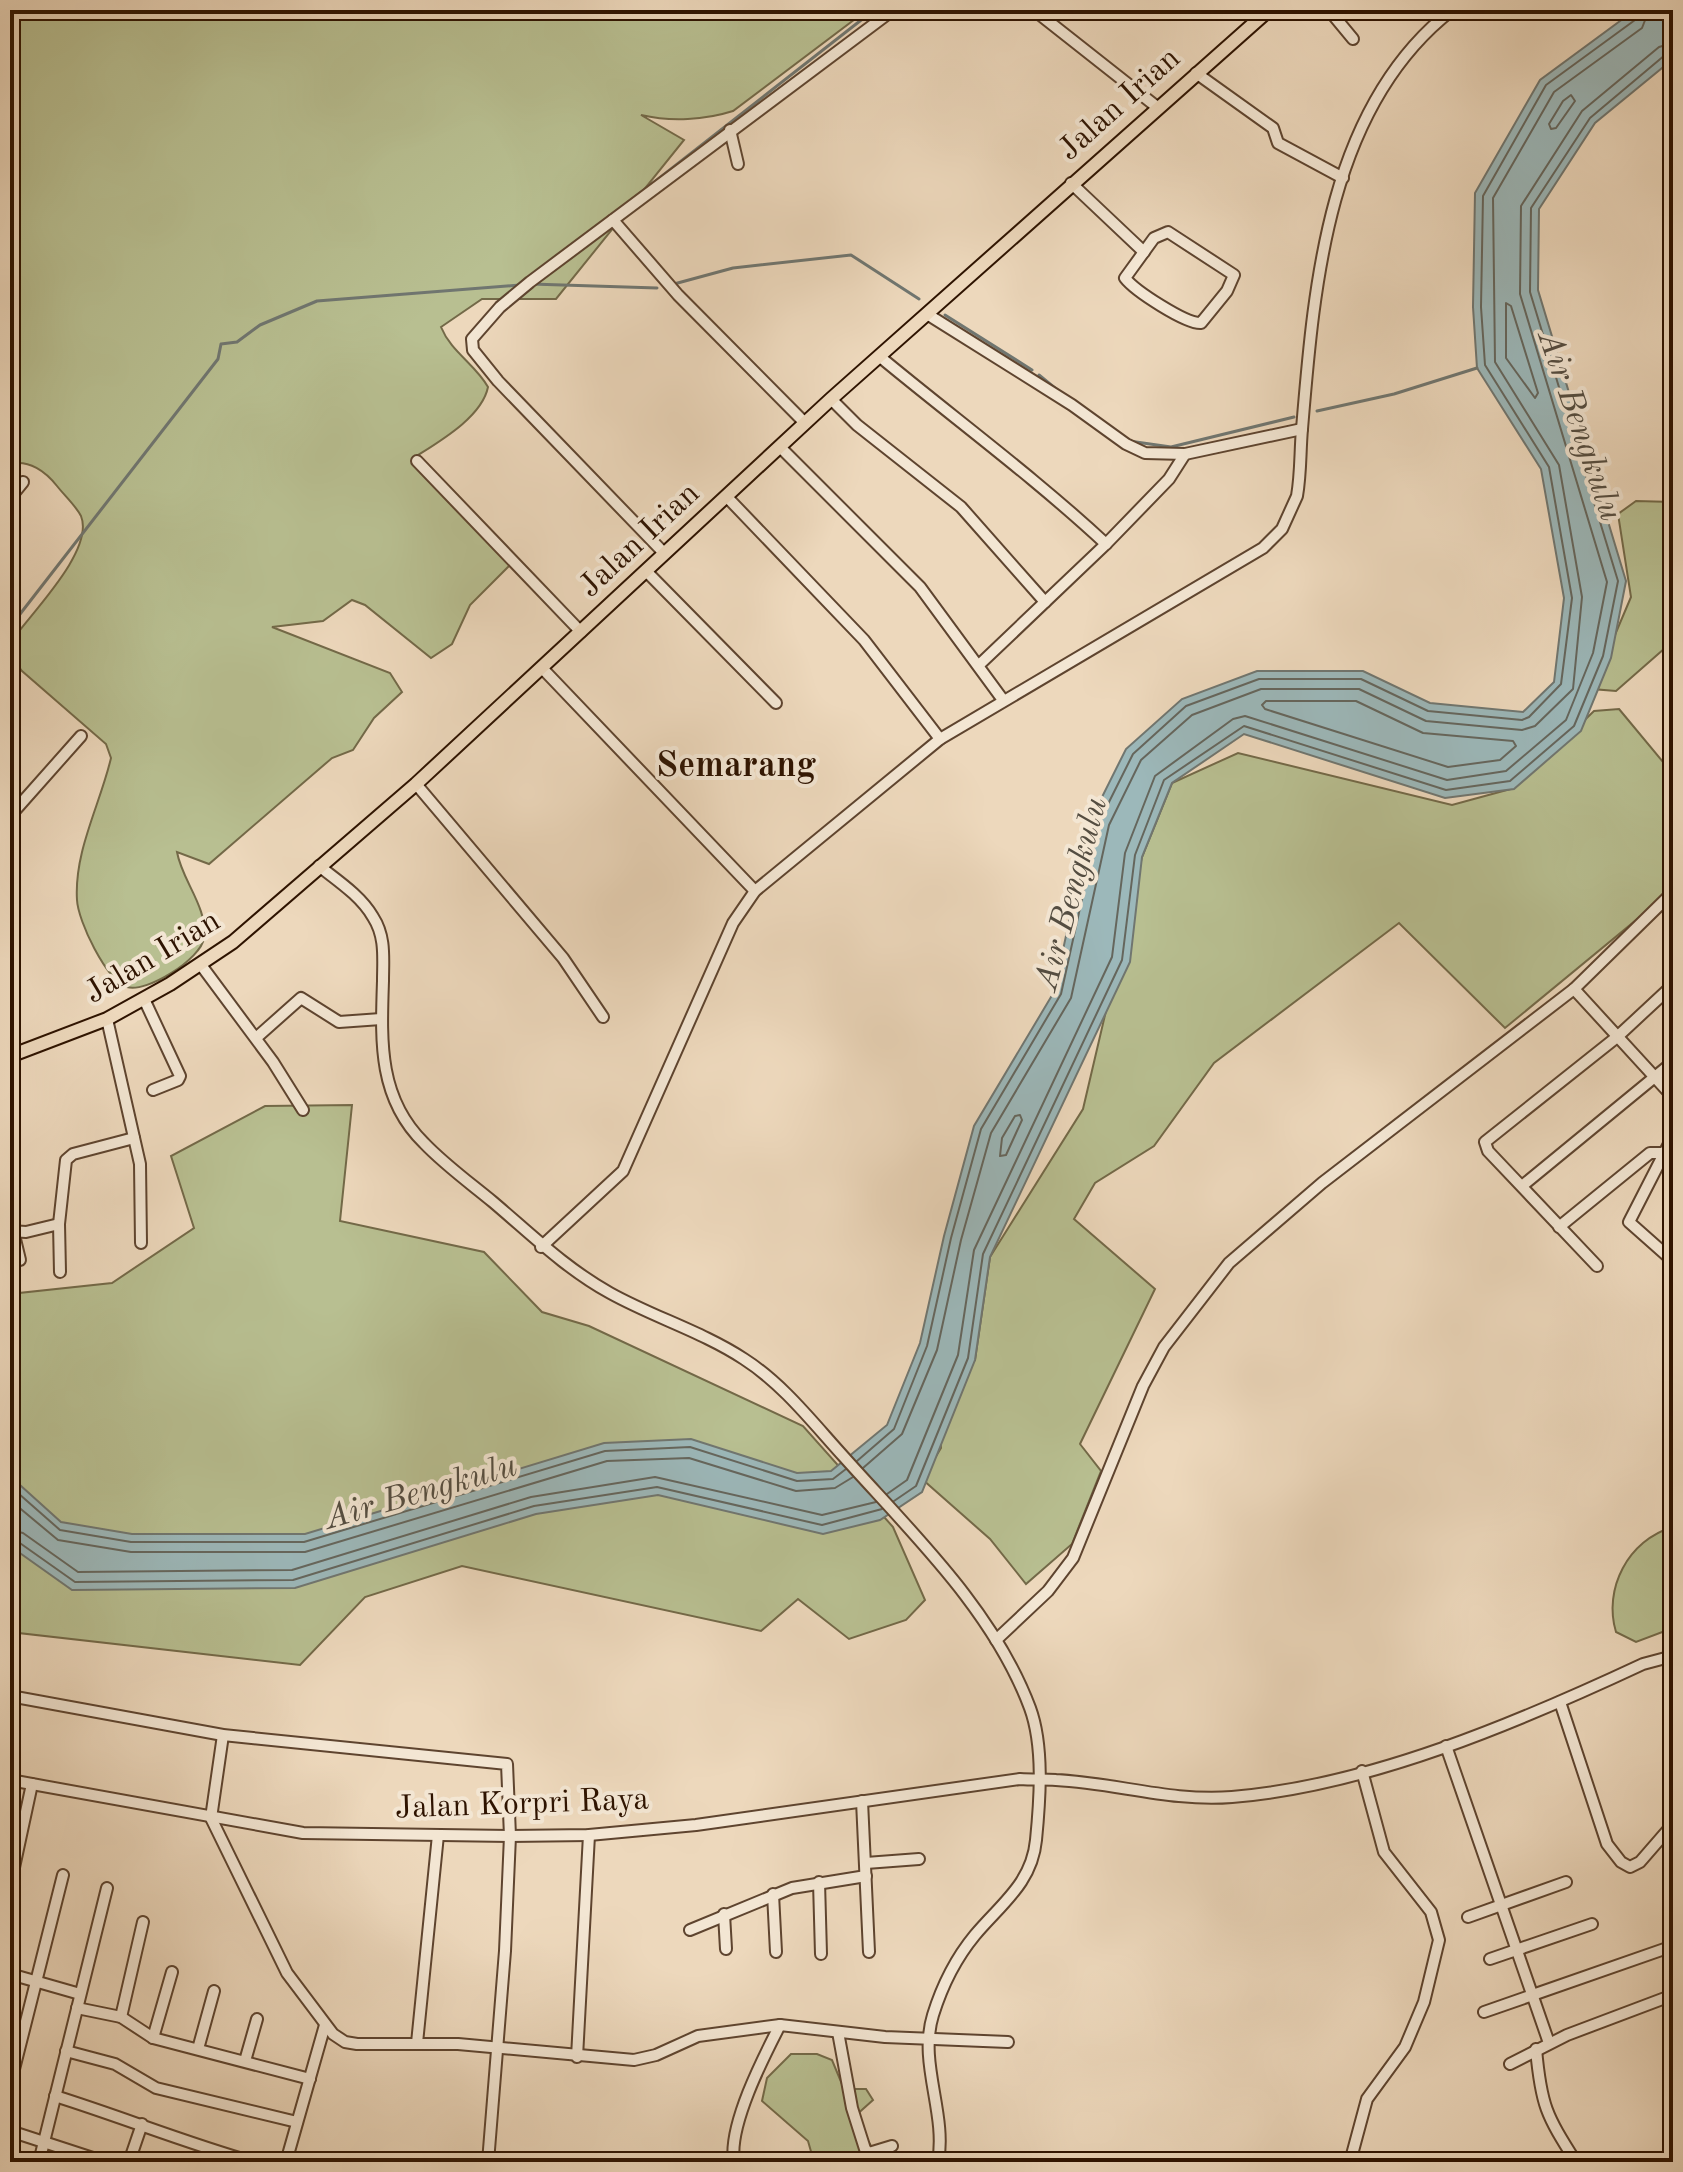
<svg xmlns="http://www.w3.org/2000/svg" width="1683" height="2172" font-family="'Old Standard TT',serif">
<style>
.green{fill:#b8bf91;stroke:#736948;stroke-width:2}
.water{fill:#9cb8ba;stroke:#707670;stroke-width:2}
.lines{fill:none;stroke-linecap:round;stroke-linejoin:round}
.shore{stroke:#65665d;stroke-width:2}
.stream{stroke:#707670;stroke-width:3}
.minor-casing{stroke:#5e442f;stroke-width:14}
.major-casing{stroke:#2e1300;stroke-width:16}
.minor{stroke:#f3e6d3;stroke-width:10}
.major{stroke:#edd8bc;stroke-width:12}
.labels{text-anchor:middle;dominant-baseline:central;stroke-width:8;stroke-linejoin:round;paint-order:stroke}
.street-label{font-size:32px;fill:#2e1300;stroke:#f3e6d3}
.water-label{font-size:34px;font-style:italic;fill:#544d41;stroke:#f3e6d3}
.quarter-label{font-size:36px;font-weight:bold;fill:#2e1300;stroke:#f3e6d3}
</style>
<rect width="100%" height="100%" fill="#edd8bc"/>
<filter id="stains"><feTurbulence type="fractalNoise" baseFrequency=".0025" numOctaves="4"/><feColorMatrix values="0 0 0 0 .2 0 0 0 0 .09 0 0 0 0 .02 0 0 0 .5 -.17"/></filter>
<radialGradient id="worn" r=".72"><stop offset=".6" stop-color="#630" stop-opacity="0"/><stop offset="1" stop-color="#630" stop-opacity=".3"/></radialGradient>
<g class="green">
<path d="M10 10H867L733 111C705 120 671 122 641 115L684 140 556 299H482L441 327C451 352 475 364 488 387 482 417 440 441 415 457L412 464 512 563 470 605 452 644 431 658 365 605 352 600 323 621 272 627 390 673 402 692 374 718 353 750 332 758 209 864 177 852C182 881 208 907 204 938 201 959 147 993 127 987 106 980 78 921 77 900 74 851 100 805 111 758L106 744 22 671 10 655V643C29 615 95 551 81 516 76 506 64 495 57 486 46 472 29 459 10 464Z"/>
<polygon points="1636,501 1673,502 1673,641 1616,691 1592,689 1631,597 1618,514"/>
<polygon points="1619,709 1673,774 1673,880 1664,897 1505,1028 1399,923 1214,1063 1154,1146 1095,1183 1074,1219 1155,1289 1080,1444 1101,1471 1072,1544 1026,1584 990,1539 922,1479 941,1448 938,1403 975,1360 990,1257 1083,1109 1142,857 1172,783 1238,753 1452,805 1514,788 1594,711"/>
<polygon points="352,1105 340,1221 484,1252 542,1312 589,1326 803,1426 893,1527 925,1600 906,1620 849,1639 798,1599 761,1631 462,1566 365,1597 300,1665 10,1632 10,1294 112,1283 194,1228 171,1156 265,1106"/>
<path d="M1673 1527V1628L1636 1642 1616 1632C1603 1589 1628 1540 1673 1527Z"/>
<polygon points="791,2054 817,2054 832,2060 844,2089 866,2089 873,2100 854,2117 874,2151 897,2162 814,2162 808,2141 762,2101 767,2078"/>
</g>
<polygon class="water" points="1635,10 1673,10 1673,59 1595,123 1539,209 1538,290 1626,581 1611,658 1581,731 1514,789 1445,798 1244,734 1172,783 1142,857 1130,962 990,1257 975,1360 922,1492 880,1520 823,1534 658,1495 536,1514 295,1588 72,1590 10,1546 10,1476 61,1522 132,1534 305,1534 604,1443 691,1439 797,1473 831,1471 887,1425 920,1343 944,1236 974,1126 1054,992 1091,819 1126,749 1182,699 1257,671 1363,671 1430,703 1523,712 1554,682 1564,598 1541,469 1477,368 1473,307 1475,193 1540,80"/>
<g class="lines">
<g class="shore">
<polygon points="1571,95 1575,101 1556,128 1551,129 1549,124 1563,101"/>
<polygon points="1506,303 1511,306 1538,393 1535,398 1506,358"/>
<polygon points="1266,701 1356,701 1423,733 1513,741 1516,746 1500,760 1448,767 1265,709 1262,705"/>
<polygon points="1020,1115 1022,1120 1006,1155 1000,1156 1002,1138 1015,1116"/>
<polyline points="857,1461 894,1429 927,1346 951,1238 981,1129 1061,994 1099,822 1133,754 1186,706 1259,679 1361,679 1428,711 1522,720 1529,717 1561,684 1572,598 1549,467 1485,365 1481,307 1483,196 1546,85 1635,20 1639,10"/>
<polyline points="863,1468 902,1434 937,1350 961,1240 991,1133 1071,998 1109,825 1141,760 1192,715 1261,689 1359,689 1426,721 1522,730 1535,726 1573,689 1582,597 1559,465 1495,362 1493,198 1554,92 1642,28 1649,10"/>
<polyline points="10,1486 60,1530 131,1542 304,1542 605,1451 690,1447 797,1481 833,1479 846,1469"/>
<polyline points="887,1494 907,1480 958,1355 974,1250 1112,957 1125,853 1155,776 1233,719 1245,716 1447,780 1506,771 1566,720 1593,653 1607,582 1520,294 1521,206 1582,111 1659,47 1673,43"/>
<polyline points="10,1500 58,1540 131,1552 305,1552 607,1461 689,1458 796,1491 835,1488 853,1477"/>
<polyline points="894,1501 916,1486 968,1358 983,1254 1122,960 1135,855 1164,780 1244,726 1446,790 1510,781 1574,726 1603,656 1618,581 1530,292 1531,208 1590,118 1665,55 1673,54"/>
<polyline points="10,1530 23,1533 78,1572 292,1570 531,1497 655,1477 822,1515 876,1502"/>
<polyline points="10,1540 17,1541 75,1582 293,1580 534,1506 657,1487 822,1525 882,1509"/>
</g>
<g class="stream">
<polyline points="625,205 874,10"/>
<polyline points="531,284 657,288"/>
<polyline points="674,284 733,268 851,255 919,299"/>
<polyline points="945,315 1032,370"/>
<polyline points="1039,375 1061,393"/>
<polyline points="1317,411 1394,394 1477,368"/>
<polyline points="1129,441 1171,447 1294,417"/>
<polyline points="10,627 218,359 221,344 237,342 260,325 317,301 520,285"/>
</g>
<g class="minor-casing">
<g id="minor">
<polyline points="1034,10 1157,107"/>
<polyline points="1329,10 1353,39"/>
<polyline points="1196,73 1273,128 1278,143 1343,178"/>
<polyline points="730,130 738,164"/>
<polyline points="1071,183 1144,252"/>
<polyline points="613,220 678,295 805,423"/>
<path d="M1168 232 1234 275 1227 291 1201 323C1186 324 1135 291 1125 278L1154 238Z"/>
<polyline points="927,314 1072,405 1126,444 1145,453 1185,454 1302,429"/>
<path d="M879 356C955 419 1034 477 1106 544"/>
<polyline points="831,399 857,425 961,507 1045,602"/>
<polyline points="780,447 920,587 1003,700"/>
<polyline points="417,461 581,632"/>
<polyline points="726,496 864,640 940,739"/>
<polyline points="10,498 23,482"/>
<polyline points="664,553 498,381 473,350 472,339 500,307 530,282 893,10"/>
<polyline points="646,571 776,703"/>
<polyline points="980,664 1106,544 1169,479 1185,454"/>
<polyline points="542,668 755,891"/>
<polyline points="416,784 563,958 603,1017"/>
<polyline points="10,816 81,736"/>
<path d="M319 866C338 881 361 896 373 917 386 937 383 959 383 981 381 1041 378 1098 424 1143 445 1165 470 1183 493 1202 532 1235 565 1268 610 1293 653 1317 703 1332 744 1359 783 1384 813 1423 844 1457 912 1533 994 1611 1030 1708 1044 1746 1040 1800 1036 1840 1032 1883 1001 1904 975 1935 956 1958 942 1986 933 2015 918 2063 947 2113 938 2162"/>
<polyline points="201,965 273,1062 303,1110"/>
<polyline points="1574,989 1673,1097"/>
<polyline points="144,999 180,1076 178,1080 153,1090"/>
<polyline points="107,1019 140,1164 141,1243"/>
<polyline points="256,1038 301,998 339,1022 381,1019"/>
<polyline points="1673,1136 1629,1222 1673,1261"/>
<polyline points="1522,1186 1673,1062"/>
<polyline points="1559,1227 1650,1153 1664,1153"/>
<polyline points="10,1231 26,1232 59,1224"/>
<polyline points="13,1231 20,1260"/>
<path d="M541 1247 623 1171 733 923 755 891 940 739 1263 548 1282 529 1297 496C1301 473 1300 451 1302 429 1314 284 1328 106 1452 10"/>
<polyline points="1597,1266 1488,1151 1485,1142 1617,1037 1673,985"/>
<polyline points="60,1272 59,1224 66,1160 73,1154 134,1138"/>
<polyline points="996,1640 1048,1591 1073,1558 1143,1386 1164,1347 1229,1263 1322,1183 1574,989 1673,892"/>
<polyline points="10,1696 223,1735 507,1764 510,1836 505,1951 488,2162"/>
<polyline points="1560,1702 1607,1844 1621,1862 1630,1867 1640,1862 1673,1824"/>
<polyline points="223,1735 211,1818 287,1973 333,2034 345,2042 357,2044 458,2044 634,2060 656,2055 698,2036 780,2025 885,2037 1008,2042"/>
<polyline points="1446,1746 1549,2043"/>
<path d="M10 1780 303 1833 510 1836 589 1835 696 1825 1020 1779C1033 1780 1044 1779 1056 1780 1116 1783 1172 1802 1232 1797 1369 1786 1519 1722 1643 1664L1673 1656"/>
<polyline points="862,1801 869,1952"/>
<polyline points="866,1863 919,1859"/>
<polyline points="819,1882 821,1954"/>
<polyline points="10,1886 32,1784"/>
<polyline points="773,1894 776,1952"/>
<polyline points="724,1914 726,1949"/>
<polyline points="1468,1917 1566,1882"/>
<polyline points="690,1930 792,1888 866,1876"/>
<polyline points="1490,1959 1592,1924"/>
<polyline points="10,1974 80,1994"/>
<polyline points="77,2008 121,2017 153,2038 310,2079"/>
<polyline points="1484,2012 1673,1946"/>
<polyline points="121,2017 143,1922"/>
<polyline points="838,2032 852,2108 865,2149 869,2153 892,2146"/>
<polyline points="153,2038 172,1972"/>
<polyline points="417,2043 438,1835"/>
<polyline points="198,2049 214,1991"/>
<path d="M1536 2049C1541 2105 1546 2115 1576 2162"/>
<polyline points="66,2051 115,2064 156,2088 297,2122"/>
<polyline points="577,2057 589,1835"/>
<polyline points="245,2061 257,2019"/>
<polyline points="1510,2064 1567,2035 1673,1995"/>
<polyline points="10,2085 63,1875"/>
<path d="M55 2096C122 2117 186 2143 253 2162"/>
<polyline points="10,2131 105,2162"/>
<polyline points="39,2162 107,1888"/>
<polyline points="129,2162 142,2124"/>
<polyline points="286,2162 325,2025"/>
<path d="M734 2162C728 2126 763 2058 780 2025"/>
<polyline points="1350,2162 1367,2099 1405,2047 1424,2002 1439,1940 1431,1912 1384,1852 1362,1771"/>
</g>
</g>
<g class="major-casing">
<polyline id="major" points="10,1056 107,1019 170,984 233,942 416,784 831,399 1269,10"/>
</g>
<use href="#minor" class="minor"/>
<use href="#major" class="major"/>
</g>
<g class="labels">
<g class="street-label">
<text transform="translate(1120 105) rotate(-42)">Jalan Irian</text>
<text transform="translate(640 541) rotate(-43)">Jalan Irian</text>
<text transform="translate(153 958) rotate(-31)">Jalan Irian</text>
<text transform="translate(522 1805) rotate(-2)">Jalan Korpri Raya</text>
</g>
<g class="water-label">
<text transform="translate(1579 426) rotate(71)">Air Bengkulu</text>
<text transform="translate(1072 894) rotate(-75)">Air Bengkulu</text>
<text transform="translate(421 1493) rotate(-16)">Air Bengkulu</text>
</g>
<g class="quarter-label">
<text x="736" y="767">Semarang</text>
</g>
</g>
<rect width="1683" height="2172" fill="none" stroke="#edd8bc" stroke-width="40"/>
<rect x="12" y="12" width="1659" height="2148" fill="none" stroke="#2e1300" stroke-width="4"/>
<rect x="20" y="20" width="1643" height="2132" fill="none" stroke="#2e1300" stroke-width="2"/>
<rect width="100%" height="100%" filter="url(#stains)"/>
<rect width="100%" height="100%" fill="url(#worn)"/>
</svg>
